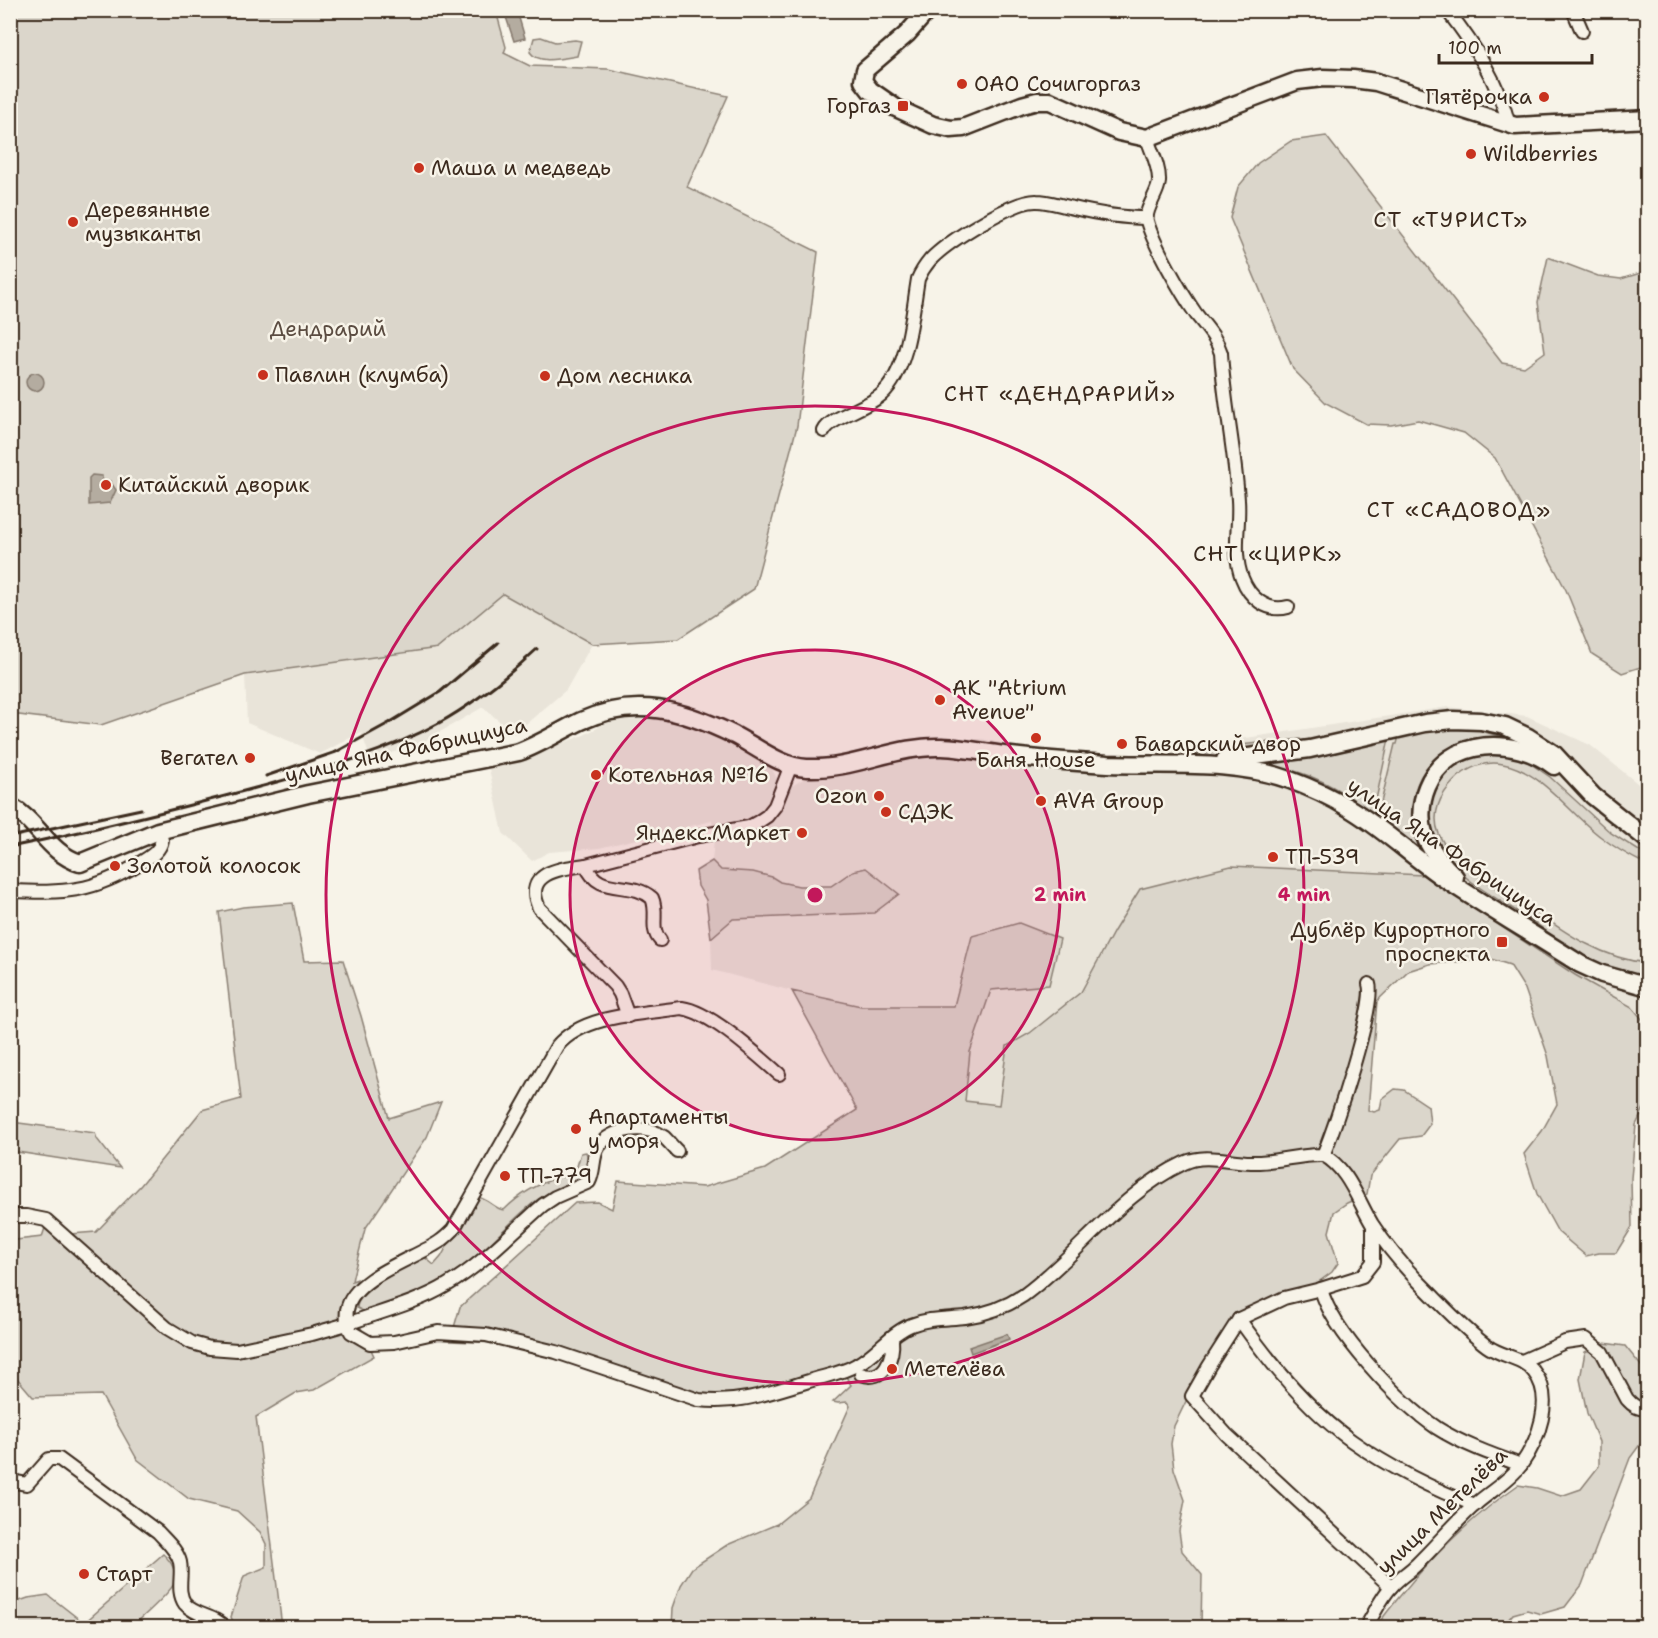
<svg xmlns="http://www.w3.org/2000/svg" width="1658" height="1638" font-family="'Shantell Sans',sans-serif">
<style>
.built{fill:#e9e4d9}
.green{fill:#dbd6cb;stroke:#8b8074;stroke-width:1.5}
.water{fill:#b4aca0;stroke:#84786c;stroke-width:1.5}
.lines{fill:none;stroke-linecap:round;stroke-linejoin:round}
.street-casing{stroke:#3b2a1e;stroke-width:16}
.secondary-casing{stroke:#3b2a1e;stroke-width:21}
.street{stroke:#f7f3e8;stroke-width:12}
.secondary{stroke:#f7f3e8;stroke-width:16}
.rail{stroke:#3b2a1e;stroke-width:3}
.ring{fill:none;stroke:#c2185b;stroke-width:3}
.poi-dot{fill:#c8321e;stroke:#f7f3e8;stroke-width:2}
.labels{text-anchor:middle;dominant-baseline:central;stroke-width:5;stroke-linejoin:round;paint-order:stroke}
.poi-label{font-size:21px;fill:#3b2a1e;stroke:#f7f3e8;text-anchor:start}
.park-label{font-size:21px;fill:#5b4c41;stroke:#f7f3e8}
.street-label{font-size:21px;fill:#3b2a1e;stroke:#f7f3e8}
.neighbourhood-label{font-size:22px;letter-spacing:1.5px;fill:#3b2a1e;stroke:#f7f3e8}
.centre{fill:#c2185b;stroke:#f7f3e8;stroke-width:3}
.ring-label{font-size:18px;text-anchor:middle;font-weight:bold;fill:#c2185b;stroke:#f7f3e8;stroke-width:5;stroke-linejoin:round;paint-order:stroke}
</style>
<rect width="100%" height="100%" fill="#f7f3e8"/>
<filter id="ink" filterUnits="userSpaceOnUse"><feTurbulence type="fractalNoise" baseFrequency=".0167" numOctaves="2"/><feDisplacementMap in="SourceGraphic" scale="12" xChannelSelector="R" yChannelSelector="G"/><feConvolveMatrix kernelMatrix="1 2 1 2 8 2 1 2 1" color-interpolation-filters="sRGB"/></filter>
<g filter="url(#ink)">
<g class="built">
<polygon points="504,594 592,644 566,690 514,734 483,707 421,743 371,760 361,732 320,754 247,723 245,675 438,648"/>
<polygon points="1448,707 1527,716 1590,745 1647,791 1647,1025 1632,1007 1575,975 1140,889 1114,931 1081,992 1030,1033 1007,1046 1000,1105 964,1102 970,1052 991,990 1049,985 1060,939 954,1006 861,1006 792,991 712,970 711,938 733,919 873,913 853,871 831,886 799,886 780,882 772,877 753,872 721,870 712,861 714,840 712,821 599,848 549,852 532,861 503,833 488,764 536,753 584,735 610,721 636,716 666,717 729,742 770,765 783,791 843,756 922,739 982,739 1082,761 1156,759 1166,745 1220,742"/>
</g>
<g class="green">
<polygon points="11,11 496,11 506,47 504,53 530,66 608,69 728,96 687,187 818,252 797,426 754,589 678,639 592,644 503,594 438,648 245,675 101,725 11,714"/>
<path d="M541 37 555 42 575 40 581 41 577 56C563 58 539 65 530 52L534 38Z"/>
<polygon points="1326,136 1502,363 1524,367 1545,352 1538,302 1548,257 1598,276 1621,279 1647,271 1647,665 1622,673 1592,654 1566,590 1495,458 1464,433 1418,420 1391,425 1366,424 1326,403 1293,369 1230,218 1238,187 1258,163 1291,141"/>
<path d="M1446 729 1478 730 1506 738C1452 733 1406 765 1413 824 1414 834 1418 845 1422 855L1379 819 1380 813 1379 811 1395 744H1397L1399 736Z"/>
<polygon points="1300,739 1301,744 1183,756 1183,754 1230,746"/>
<path d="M1389 739 1373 814C1348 795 1321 777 1290 770 1278 767 1265 766 1252 763L1303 758Z"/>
<path d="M1478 754H1509L1528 762 1550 777 1611 833 1647 856V865C1631 857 1615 848 1601 837 1571 815 1542 771 1503 764 1486 760 1466 768 1454 781 1440 795 1431 814 1439 834 1450 865 1517 900 1545 918 1558 927 1572 937 1587 944 1606 954 1626 961 1647 963V978C1624 973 1599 968 1579 954 1559 942 1542 927 1523 915 1498 899 1469 884 1449 861 1428 836 1421 811 1439 782 1442 775 1447 769 1453 765 1461 760 1470 757 1478 754Z"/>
<polygon points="712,861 721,870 753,872 772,877 780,882 799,886 831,886 853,871 866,868 899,894 874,913 733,919 711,938 706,900 698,886 696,871"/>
<polygon points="1231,866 1423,875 1575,975 1632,1007 1647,1025 1647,1102 1636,1125 1631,1178 1632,1227 1616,1253 1599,1253 1586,1256 1558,1232 1537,1194 1524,1154 1542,1131 1557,1104 1548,1056 1525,989 1510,965 1491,959 1430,964 1408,971 1377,1001 1368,1110 1374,1112 1380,1110 1382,1099 1395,1089 1404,1090 1428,1106 1430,1124 1421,1136 1400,1139 1370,1176 1367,1194 1347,1203 1334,1212 1329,1232 1338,1263 1332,1272 1317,1283 1261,1302 1240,1315 1191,1391 1174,1426 1171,1444 1174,1469 1185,1500 1179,1531 1182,1551 1202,1575 1201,1627 672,1627 673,1608 681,1585 692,1568 727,1545 777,1524 809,1498 850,1406 847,1402 838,1403 833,1402 851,1385 845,1375 743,1406 717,1407 687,1403 594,1368 499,1343 450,1341 460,1307 575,1203 598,1202 612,1209 618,1181 704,1187 765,1169 857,1110 792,991 861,1006 954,1006 972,936 1019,923 1060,939 1049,985 991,990 970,1052 965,1101 999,1105 1007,1046 1030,1033 1081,992 1114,931 1140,889"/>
<polygon points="293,903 304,961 343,960 361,1016 389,1118 441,1102 427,1137 365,1229 353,1276 352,1281 357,1279 357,1280 350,1289 348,1300 374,1356 314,1390 296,1393 256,1417 282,1627 234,1627 234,1624 231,1617 244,1576 266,1567 266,1544 260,1532 237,1511 189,1499 137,1459 101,1395 33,1397 11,1371 10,1241 13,1243 16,1240 42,1237 46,1225 58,1235 96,1232 141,1185 202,1110 241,1099 219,912 243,907"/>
<polygon points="11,1122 95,1133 97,1139 120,1168 11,1151"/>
<path d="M586 1152C589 1159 587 1173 582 1179 576 1187 558 1187 549 1193 545 1195 541 1198 537 1200 505 1224 481 1259 446 1279 421 1294 393 1302 365 1312L357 1308C356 1291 408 1265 423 1256L434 1265 441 1257 475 1196C489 1199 495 1209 504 1210 518 1196 537 1184 557 1178 563 1176 569 1177 575 1173L581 1153Z"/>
<path d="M1604 1343 1625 1346 1642 1367 1647 1369V1435L1630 1458 1582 1585 1565 1607 1541 1614 1527 1610 1513 1614 1502 1627 1375 1628C1415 1574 1463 1523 1518 1485L1537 1488 1561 1496 1581 1489 1599 1466V1442L1587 1413 1580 1379 1585 1352Z"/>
<path d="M163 1554C172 1562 178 1572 173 1585 169 1594 141 1618 132 1627H11V1604L28 1598 48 1595 84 1623Z"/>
</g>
<g class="water">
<polygon points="504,11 517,11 525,38 514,41"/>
<circle cx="35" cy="382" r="9"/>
<polygon points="92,475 102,476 102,479 106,482 110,481 116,490 110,503 89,505 89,478"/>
<polygon points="1007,1334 1009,1339 971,1353 969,1347"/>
</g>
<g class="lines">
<g class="street-casing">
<g id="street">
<path d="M1447 10C1475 46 1498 81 1509 125"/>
<polyline points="1573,10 1582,31"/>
<path d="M1147 138C1151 151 1160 167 1159 182 1158 194 1144 210 1147 221 1153 244 1182 294 1196 314 1206 327 1216 337 1221 353 1224 402 1235 451 1238 500 1240 526 1232 553 1242 578 1249 597 1267 613 1288 607"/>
<path d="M824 431C830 417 868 408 882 394 909 369 912 314 918 279 921 272 925 266 930 260 947 242 1013 200 1037 201 1048 201 1059 205 1069 207 1094 213 1120 218 1146 218"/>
<path d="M586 865C598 897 630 879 652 898 659 913 649 928 660 940"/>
<path d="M10 891C65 893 92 893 140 863 149 857 160 852 162 840L158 831"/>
<path d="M628 1016 620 994 615 986 539 908C523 873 559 868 586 865L698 836 749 827 758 822 767 816 775 806 791 765"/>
<path d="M677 1151C673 1147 668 1141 664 1137 646 1124 612 1128 599 1146 592 1156 595 1171 589 1182L555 1197 543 1205C512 1232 483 1264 447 1285 417 1303 380 1312 347 1324 347 1320 346 1314 347 1310 353 1277 414 1259 439 1242 444 1239 449 1234 453 1230L557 1046C584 1014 642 1014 682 1008 711 1012 756 1054 779 1074"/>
<path d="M1323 1155C1348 1168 1358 1201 1372 1224 1387 1247 1405 1268 1424 1287 1444 1307 1464 1329 1487 1346 1502 1357 1523 1357 1534 1372 1555 1398 1538 1441 1521 1465 1510 1480 1491 1491 1477 1503 1455 1522 1437 1545 1416 1565 1409 1572 1399 1578 1392 1586 1381 1597 1374 1615 1365 1628"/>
<path d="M10 1216H26L46 1220 167 1328 192 1343 210 1348 237 1350 312 1334 347 1324 351 1332 370 1343 394 1342 438 1332 486 1335 556 1352 699 1400C739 1405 771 1392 809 1381 824 1376 843 1373 856 1365 876 1355 890 1333 911 1325 928 1318 946 1319 965 1317 986 1314 1006 1307 1024 1295 1080 1254 1120 1193 1184 1163 1205 1153 1229 1162 1251 1162 1276 1163 1299 1154 1323 1155 1334 1131 1376 1004 1369 984"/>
<polyline points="1373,1226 1373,1262 1362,1276 1321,1289 1284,1298 1239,1319 1209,1366 1192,1396 1227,1435 1391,1587"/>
<path d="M1321 1289C1332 1332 1400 1403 1437 1428 1462 1444 1493 1455 1521 1465"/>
<path d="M1239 1319C1270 1363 1308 1410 1352 1441 1387 1466 1434 1490 1475 1505"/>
<path d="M1522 1361 1565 1342 1586 1339 1602 1352 1627 1399C1633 1406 1638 1409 1648 1409"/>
<path d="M861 1374C884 1383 894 1358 892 1338"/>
<path d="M10 1481 27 1484 49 1459H59L158 1532C166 1541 177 1550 180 1562 183 1576 176 1591 185 1604 195 1616 215 1615 225 1628"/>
<polyline points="1642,1628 1648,1625"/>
</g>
</g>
<g class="secondary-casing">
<g id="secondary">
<polyline points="928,10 907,34 865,70 863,81 870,90 896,108 933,125 951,129 963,128 1022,105 1037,101 1050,101 1119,132 1147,138 1297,81 1323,78 1353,79 1376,82 1515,126 1648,119"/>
<polyline points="1225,760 1310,749 1425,723 1453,720 1481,721 1505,726 1528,737 1554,754 1593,796 1648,840"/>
<path d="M10 806C38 821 48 853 80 863L158 831 308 794 519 752C541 744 560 731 581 721 635 696 683 710 734 735 757 747 781 767 807 768 854 770 896 745 942 747 965 748 988 753 1011 756 1043 760 1075 762 1108 764 1168 766 1232 759 1290 780 1309 787 1329 796 1347 807 1380 826 1408 853 1439 875 1485 906 1533 934 1580 964L1602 974 1648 987"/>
<path d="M1455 877C1444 866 1434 855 1427 841 1419 824 1420 804 1427 787 1448 736 1515 737 1554 766"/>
</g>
</g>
<use href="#street" class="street"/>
<use href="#secondary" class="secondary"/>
<g class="rail">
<polyline points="266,776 336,752 389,723 440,692 498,643"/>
<polyline points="10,837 141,809"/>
<path d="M10 847C94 830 177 809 259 787 320 770 382 754 439 723 475 703 507 677 537 649"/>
</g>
</g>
</g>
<circle cx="815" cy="895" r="245" fill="#c2185b" fill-opacity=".12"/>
<g class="ring">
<circle cx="815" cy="895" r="245"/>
<circle cx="815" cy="895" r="489"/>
</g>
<g class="poi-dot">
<circle cx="962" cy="84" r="6"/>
<circle cx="1544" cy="97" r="6"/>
<rect x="897" y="100" width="12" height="12" rx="3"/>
<circle cx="1471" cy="154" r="6"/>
<circle cx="419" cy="168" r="6"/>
<circle cx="73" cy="222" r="6"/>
<circle cx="263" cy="375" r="6"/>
<circle cx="545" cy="376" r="6"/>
<circle cx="106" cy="485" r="6"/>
<circle cx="940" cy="700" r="6"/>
<circle cx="1036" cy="738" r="6"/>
<circle cx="1122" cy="744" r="6"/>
<circle cx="250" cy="758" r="6"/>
<circle cx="596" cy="775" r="6"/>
<circle cx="879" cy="796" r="6"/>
<circle cx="1041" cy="801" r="6"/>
<circle cx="886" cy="812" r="6"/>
<circle cx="802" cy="833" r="6"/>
<circle cx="1273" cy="857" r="6"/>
<circle cx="115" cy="866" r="6"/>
<rect x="1496" y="936" width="12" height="12" rx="3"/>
<circle cx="576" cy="1129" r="6"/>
<circle cx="505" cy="1176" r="6"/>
<circle cx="892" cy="1369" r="6"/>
<circle cx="84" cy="1574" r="6"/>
</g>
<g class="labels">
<g class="poi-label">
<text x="974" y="84">ОАО Сочигоргаз</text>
<text x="1532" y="97" text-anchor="end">Пятёрочка</text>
<text x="891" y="106" text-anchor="end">Горгаз</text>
<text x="1483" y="154">Wildberries</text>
<text x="431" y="168">Маша и медведь</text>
<text x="85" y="210">Деревянные<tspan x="85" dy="24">музыканты</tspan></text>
<text x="275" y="375">Павлин (клумба)</text>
<text x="557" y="376">Дом лесника</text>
<text x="118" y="485">Китайский дворик</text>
<text x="952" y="688">АК "Atrium<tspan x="952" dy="24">Avenue"</tspan></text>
<text x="1134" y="744">Баварский двор</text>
<text x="238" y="758" text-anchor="end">Вегател</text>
<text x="1036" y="760" text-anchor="middle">Баня House</text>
<text x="608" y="775">Котельная №16</text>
<text x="867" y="796" text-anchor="end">Ozon</text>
<text x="1053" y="801">AVA Group</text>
<text x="898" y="812">СДЭК</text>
<text x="790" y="833" text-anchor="end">Яндекс.Маркет</text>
<text x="1285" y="857">ТП-539</text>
<text x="127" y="866">Золотой колосок</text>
<text x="1490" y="930" text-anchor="end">Дублёр Курортного<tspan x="1490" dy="24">проспекта</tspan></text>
<text x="588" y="1117">Апартаменты<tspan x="588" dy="24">у моря</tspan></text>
<text x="517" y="1176">ТП-779</text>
<text x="904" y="1369">Метелёва</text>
<text x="96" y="1574">Старт</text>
</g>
<g class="park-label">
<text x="328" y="329">Дендрарий</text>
</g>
<g class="street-label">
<text transform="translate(406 750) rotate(-12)">улица Яна Фабрициуса</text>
<text transform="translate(1452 852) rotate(34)">улица Яна Фабрициуса</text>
<text transform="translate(1442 1511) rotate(-44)">улица Метелёва</text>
</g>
<g class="neighbourhood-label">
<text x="1451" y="219">СТ «ТУРИСТ»</text>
<text x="1060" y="393">СНТ «ДЕНДРАРИЙ»</text>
<text x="1459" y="509">СТ «САДОВОД»</text>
<text x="1268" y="553">СНТ «ЦИРК»</text>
</g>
</g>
<circle cx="815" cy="895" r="9" class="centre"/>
<g class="ring-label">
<text x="1060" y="901">2 min</text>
<text x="1304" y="901">4 min</text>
</g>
<rect width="1658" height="1638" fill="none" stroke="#f7f3e8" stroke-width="36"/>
<rect x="18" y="18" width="1622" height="1602" fill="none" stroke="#3b2a1e" stroke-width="2" filter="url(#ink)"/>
<path d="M1439 54v9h153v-9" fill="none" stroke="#3b2a1e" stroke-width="3"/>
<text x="1448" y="54" font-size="18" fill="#3b2a1e" stroke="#f7f3e8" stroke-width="4.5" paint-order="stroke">100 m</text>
</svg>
